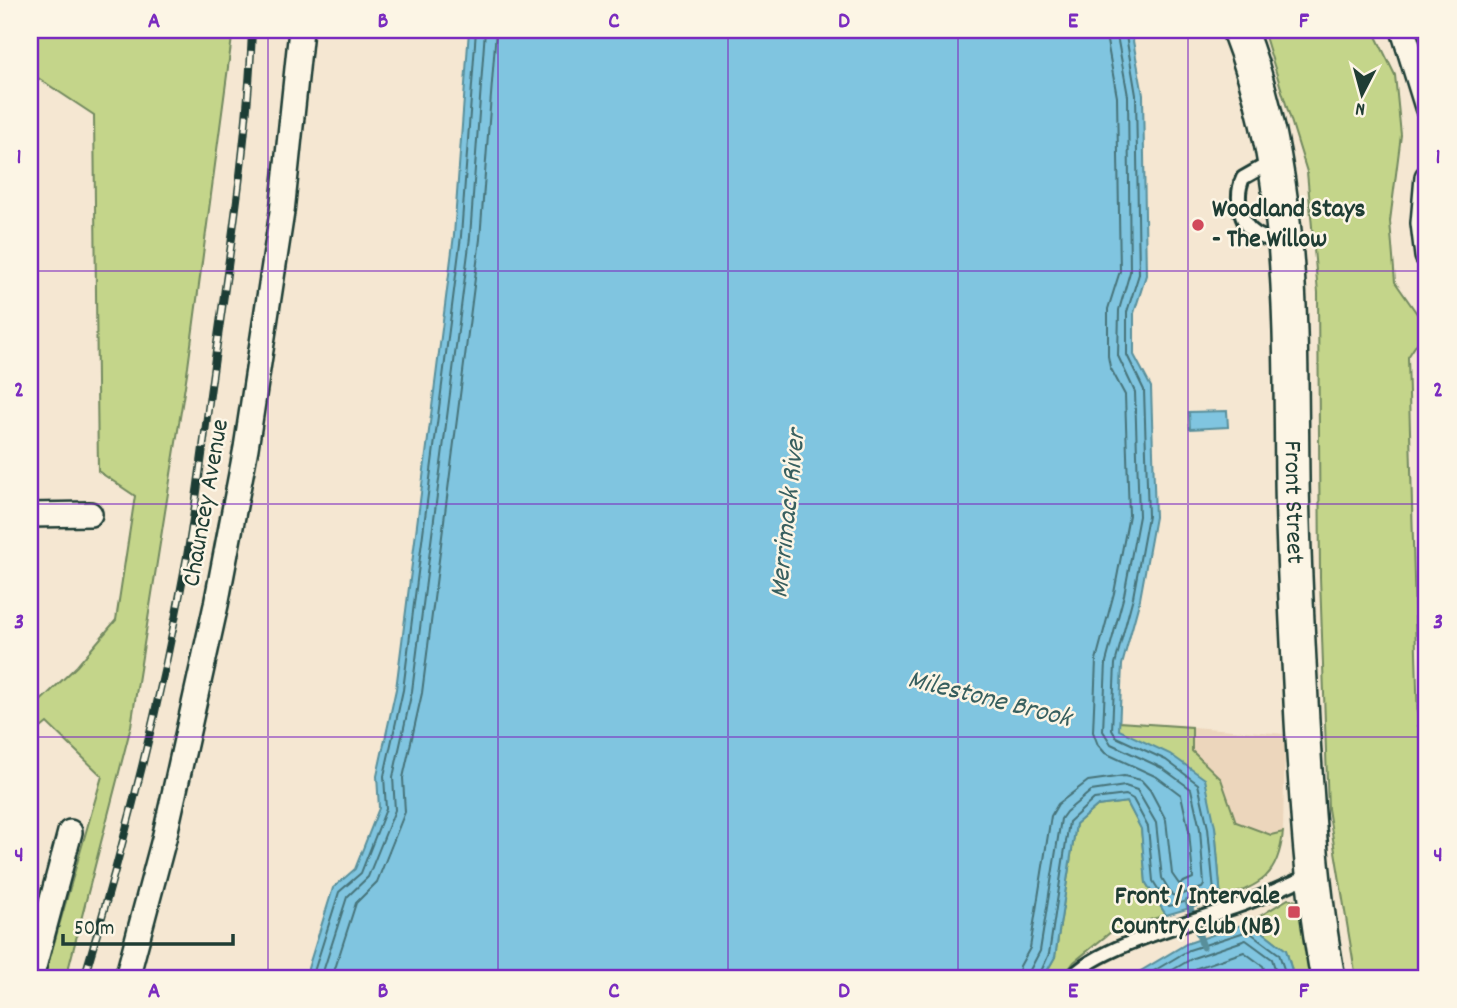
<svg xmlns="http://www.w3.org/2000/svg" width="1457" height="1008" font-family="Dekko,sans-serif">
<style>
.built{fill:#ecd6bc}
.green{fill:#c4d58a;stroke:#72895f;stroke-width:2}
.water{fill:#80c5e0;stroke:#598f9b;stroke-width:2}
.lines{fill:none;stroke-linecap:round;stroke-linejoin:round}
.shore{stroke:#467379;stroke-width:2}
.stream{stroke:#598f9b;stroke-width:7}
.service-casing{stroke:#1f3d34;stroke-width:18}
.minor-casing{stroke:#1f3d34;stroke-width:28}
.secondary-casing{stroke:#1f3d34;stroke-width:38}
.service{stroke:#fcf5e5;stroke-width:12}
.minor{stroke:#fcf5e5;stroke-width:23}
.secondary{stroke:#fcf5e5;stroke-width:33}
.rail-casing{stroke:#1f3d34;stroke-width:8}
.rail{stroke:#fcf5e5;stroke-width:5;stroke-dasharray:16;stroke-linecap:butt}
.grid{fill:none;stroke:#7b2cbf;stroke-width:2;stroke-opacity:0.55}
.poi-dot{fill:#d1495b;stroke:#fcf5e5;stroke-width:2.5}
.labels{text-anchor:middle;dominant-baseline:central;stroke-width:5;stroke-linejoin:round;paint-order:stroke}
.poi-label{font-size:26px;font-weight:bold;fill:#1f3d34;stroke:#fcf5e5;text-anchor:start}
.street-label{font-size:26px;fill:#1f3d34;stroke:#fcf5e5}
.water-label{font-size:28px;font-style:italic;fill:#375f5f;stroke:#fcf5e5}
.neatline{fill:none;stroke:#7b2cbf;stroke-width:2.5}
.grid-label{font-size:23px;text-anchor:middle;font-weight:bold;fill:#7b2cbf}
</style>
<rect width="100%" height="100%" fill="#f5e7d2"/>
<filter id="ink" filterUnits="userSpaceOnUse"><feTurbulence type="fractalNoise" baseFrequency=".0143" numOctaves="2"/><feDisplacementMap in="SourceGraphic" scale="14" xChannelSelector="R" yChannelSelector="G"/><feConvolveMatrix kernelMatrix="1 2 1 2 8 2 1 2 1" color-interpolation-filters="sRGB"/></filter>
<g filter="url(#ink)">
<polygon class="built" points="1192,727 1285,734 1283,832 1272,835 1236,822 1221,779 1192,751"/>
<g class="green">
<polygon points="30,30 233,30 188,367 131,726 66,978 44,978 102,776 47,723 30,737 30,711 77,666 116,620 135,496 98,471 94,115 38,78 30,79"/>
<polygon points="1263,30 1373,30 1395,75 1401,135 1390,221 1395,282 1427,328 1408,357 1418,726 1427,732 1427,978 1356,978 1328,809 1320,578 1318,293 1307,172"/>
<path d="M1119 722 1192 727V751L1221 779 1236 822 1271 835 1283 832C1278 878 1261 884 1221 899L1215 827 1119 730Z"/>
<polygon points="1127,802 1141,828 1146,883 1166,915 1111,932 1074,962 1062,978 1043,978 1055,957 1076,824 1097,806"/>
<polygon points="1288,899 1301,902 1314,978 1294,978 1286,950 1250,922"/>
</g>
<g class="water">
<polygon points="469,30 1131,30 1143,95 1146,275 1134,313 1134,355 1151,387 1155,517 1140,599 1122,665 1119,730 1170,754 1205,779 1215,827 1221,899 1166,915 1146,883 1141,829 1127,802 1097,806 1076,824 1055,957 1043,978 305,978 333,888 355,869 379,808 377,776 396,689 454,235"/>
<polygon points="1227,411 1228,427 1190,429 1189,412"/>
<polygon points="1250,922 1286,950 1294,978 1129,978 1186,944"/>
</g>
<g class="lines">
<g class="shore">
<polyline points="312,978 339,892 361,873 386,809 384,776 403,690 461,236 476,30"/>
<polyline points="321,978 347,897 368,877 395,810 393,777 412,691 470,237 485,30"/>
<polyline points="332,978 356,903 377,882 405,812 403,778 422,693 480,239 496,30"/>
<polyline points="1018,978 1020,966 1030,948 1051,816 1058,804 1088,781 1124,776 1141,780 1150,790 1166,820 1172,874 1179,884 1193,878 1189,831 1181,795 1157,777 1105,753 1098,745 1093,732 1096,660 1114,593 1129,515 1125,395 1110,367 1108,356 1108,309 1120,271 1117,97 1105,30"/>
<polyline points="1029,978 1030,970 1040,951 1061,819 1066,812 1091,791 1125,786 1137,790 1156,823 1162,878 1172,895 1176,896 1202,888 1204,885 1200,829 1191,789 1162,768 1111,744 1103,731 1106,662 1124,595 1139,516 1135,392 1118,356 1119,310 1130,272 1128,96 1116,30"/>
<polyline points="1038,978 1049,954 1069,822 1094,799 1126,795 1133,799 1148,827 1153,881 1169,906 1211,895 1214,892 1208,828 1198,784 1166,760 1116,737 1112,730 1115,664 1133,597 1148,516 1144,390 1127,355 1127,312 1139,274 1136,95 1125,30"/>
<polyline points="1142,978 1189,950 1248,931 1279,954 1287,978"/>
<polyline points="1159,978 1193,958 1246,940 1272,959 1278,978"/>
<polyline points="1180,978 1197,968 1244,952 1263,966 1267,978"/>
</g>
<polyline class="stream" points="1188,902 1203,947"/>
<g class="service-casing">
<g id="service">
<path d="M1273 161 1243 178C1235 195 1239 224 1256 234 1263 239 1274 240 1283 242"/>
<path d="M1072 978C1094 947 1205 918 1243 904 1267 895 1290 884 1313 874"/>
</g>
</g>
<g class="minor-casing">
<g id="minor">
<polyline points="1403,30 1427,107"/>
<polyline points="1427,177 1423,223 1427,256"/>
<polyline points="30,515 90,514"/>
<polyline points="31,978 70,832"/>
<polyline points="127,978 164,839 216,605 246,448 282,212 301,30"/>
</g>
</g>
<g class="secondary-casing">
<g id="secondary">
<path id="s1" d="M1239 30C1295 174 1290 327 1292 478 1293 559 1298 640 1302 721 1307 807 1312 894 1328 978"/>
</g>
</g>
<use href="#service" class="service"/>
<use href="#minor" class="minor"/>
<use href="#secondary" class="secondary"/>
<g class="rail-casing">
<path id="rail" d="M84 978C125 842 162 696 187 556 199 488 206 419 216 351 231 245 248 137 252 30"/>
</g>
<use href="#rail" class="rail"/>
</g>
</g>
<path class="grid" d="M268 30V978M498 30V978M728 30V978M958 30V978M1188 30V978M30 271H1427M30 504H1427M30 737H1427"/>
<g class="poi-dot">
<circle cx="1198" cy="225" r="7"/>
<rect x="1287" y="905" width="14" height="14" rx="3.5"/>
</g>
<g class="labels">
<g class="poi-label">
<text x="1212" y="210">Woodland Stays<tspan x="1212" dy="30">- The Willow</tspan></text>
<text x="1280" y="897" text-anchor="end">Front / Intervale<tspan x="1280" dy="30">Country Club (NB)</tspan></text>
</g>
<g class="street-label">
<text stroke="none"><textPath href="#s1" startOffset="478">Front Street</textPath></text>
<text transform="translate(207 503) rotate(-80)">Chauncey Avenue</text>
</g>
<g class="water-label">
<text transform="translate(790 514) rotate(-84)">Merrimack River</text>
<text transform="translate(989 701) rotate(14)">Milestone Brook</text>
</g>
</g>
<rect width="1457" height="1008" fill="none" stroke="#fcf5e5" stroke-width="77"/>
<g transform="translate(1362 94) rotate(186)" stroke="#fcf5e5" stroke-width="5" paint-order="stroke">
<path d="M0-5L12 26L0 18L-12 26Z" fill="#1f3d34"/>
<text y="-10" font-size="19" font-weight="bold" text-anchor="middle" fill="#1f3d34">N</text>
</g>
<path d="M63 934v10h170v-10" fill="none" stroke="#1f3d34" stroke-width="3.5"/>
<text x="74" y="934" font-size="21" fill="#1f3d34" stroke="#fcf5e5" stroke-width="5" paint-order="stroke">50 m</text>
<rect x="38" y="38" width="1380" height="932" class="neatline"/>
<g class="grid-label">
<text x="154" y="27">A</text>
<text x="383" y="27">B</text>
<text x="614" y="27">C</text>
<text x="844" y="27">D</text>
<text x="1073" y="27">E</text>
<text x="1304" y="27">F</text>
<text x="19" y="163">1</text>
<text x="1438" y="163">1</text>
<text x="19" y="396">2</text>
<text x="1438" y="396">2</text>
<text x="19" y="628">3</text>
<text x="1438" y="628">3</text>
<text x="19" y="861">4</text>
<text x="1438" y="861">4</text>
<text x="154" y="997">A</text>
<text x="383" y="997">B</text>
<text x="614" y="997">C</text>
<text x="844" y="997">D</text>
<text x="1073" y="997">E</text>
<text x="1304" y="997">F</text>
</g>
</svg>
